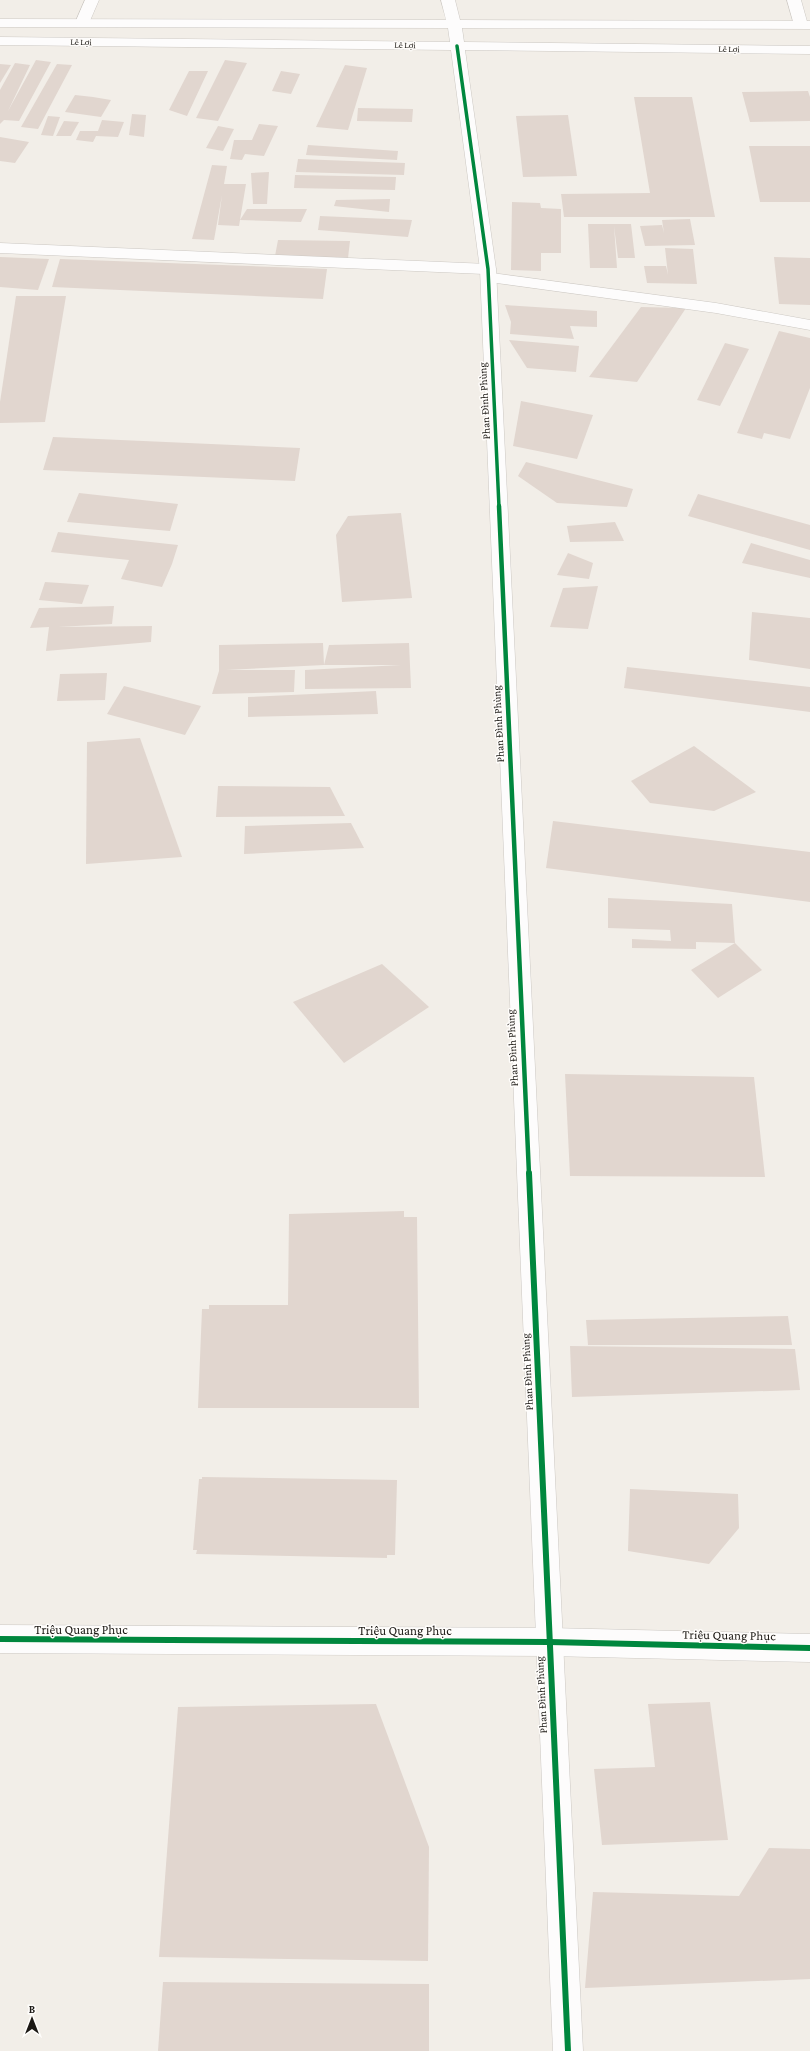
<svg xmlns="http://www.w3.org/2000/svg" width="810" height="2051" font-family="'Crimson Pro',serif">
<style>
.building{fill:#e1d6cf}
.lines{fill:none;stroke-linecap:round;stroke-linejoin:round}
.street-casing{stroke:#ccc8c3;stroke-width:1}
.secondary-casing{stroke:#ccc8c3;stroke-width:1}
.street{fill:#fdfcfc;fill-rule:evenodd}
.secondary{fill:#fdfcfc;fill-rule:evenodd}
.cycleway-far2-casing{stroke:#fffdfb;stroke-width:5}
.cycleway-far1-casing{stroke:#fffdfb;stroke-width:7}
.cycleway-casing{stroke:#fffdfb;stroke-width:8}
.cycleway-far2{stroke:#00873e;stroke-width:3.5}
.cycleway-far1{stroke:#00873e;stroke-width:4.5}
.cycleway{stroke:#00873e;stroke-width:6}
.labels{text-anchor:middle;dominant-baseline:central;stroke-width:3;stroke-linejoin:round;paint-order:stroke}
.far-street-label{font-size:9px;fill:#1b1814;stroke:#fffdfb}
.street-label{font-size:11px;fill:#1b1814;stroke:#fffdfb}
.near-street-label{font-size:13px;fill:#1b1814;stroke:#fffdfb}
</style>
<rect width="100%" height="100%" fill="#f2eee8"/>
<g class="building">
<polygon points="36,60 51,62 19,121 4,120 0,124 0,90 15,63 30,65 8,111"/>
<polygon points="225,60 247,63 218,121 196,118"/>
<polygon points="0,64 11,65 0,83"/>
<polygon points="57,64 72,65 38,129 21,127"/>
<polygon points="345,65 367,68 348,130 316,127"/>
<polygon points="189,71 208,71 187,116 169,110"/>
<polygon points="281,71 300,74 291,94 272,91"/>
<polygon points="808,91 810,97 810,121 750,122 742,92"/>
<polygon points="75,95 93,97 111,100 101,117 65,112"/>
<polygon points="634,97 692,97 715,217 564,217 561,194 650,193"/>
<polygon points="358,108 413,109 412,122 357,121"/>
<polygon points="132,114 146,115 144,137 129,135"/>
<polygon points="568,115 577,176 523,177 516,116"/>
<polygon points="48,116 60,117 53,136 41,135"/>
<polygon points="102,120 124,122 118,137 96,136 93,142 76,140 80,131 98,131"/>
<polygon points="64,121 79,122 71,136 56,136"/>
<polygon points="259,124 278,126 264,156 245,154 242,160 230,159 234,140 252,140"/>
<polygon points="218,126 234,129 223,151 206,148"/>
<polygon points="0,137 29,142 15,163 0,161"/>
<polygon points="308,145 398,151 397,160 306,155"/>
<polygon points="749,146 810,146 810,202 760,202"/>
<polygon points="298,159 405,163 404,175 296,172"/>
<polygon points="212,165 227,166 224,184 246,184 239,226 218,225 222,195 214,240 192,239"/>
<polygon points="269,172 267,204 253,204 251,173"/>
<polygon points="295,175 396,177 395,190 294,188"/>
<polygon points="390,199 389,212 334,206 336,200"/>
<polygon points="512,202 540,203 541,208 561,209 561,253 541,253 541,271 511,270"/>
<polygon points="247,209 307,209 301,222 240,220"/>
<polygon points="320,216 412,220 408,237 318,230"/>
<polygon points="690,219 695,245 645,246 640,226 662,225 664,233 662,220"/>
<polygon points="588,224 631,224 635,258 618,258 614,226 617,268 590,268"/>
<polygon points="278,240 350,241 348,258 275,256"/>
<polygon points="665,248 693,249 697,284 647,283 644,266 666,266 668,275"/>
<polygon points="0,257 49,259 38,290 0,287"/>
<polygon points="774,257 810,258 810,305 779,304"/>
<polygon points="60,259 327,269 323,299 52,287"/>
<polygon points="16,296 66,296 45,422 0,423 0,402"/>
<polygon points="505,305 597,311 597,327 570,326 574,339 510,334 511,322"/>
<polygon points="641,307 686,308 637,382 589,377"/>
<polygon points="779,331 810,338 810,388 790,439 764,433 762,439 737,433"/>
<polygon points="509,340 579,346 576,372 527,368"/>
<polygon points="725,343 749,349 720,406 697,400"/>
<polygon points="521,401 593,415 577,459 513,446"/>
<polygon points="53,437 300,448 295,481 43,470"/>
<polygon points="526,462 633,489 627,507 557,503 518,476"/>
<polygon points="79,493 178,504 170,531 67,522"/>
<polygon points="698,494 810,525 810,550 688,516"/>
<polygon points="401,513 412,598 342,602 336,535 348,516"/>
<polygon points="615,522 624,541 570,542 567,526"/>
<polygon points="58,532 178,545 172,564 162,587 121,579 129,560 51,552"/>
<polygon points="751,543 810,560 810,578 742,563"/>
<polygon points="568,553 593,563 589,579 557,575"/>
<polygon points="45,582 89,585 82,604 39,600"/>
<polygon points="598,586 588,629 550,627 563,588"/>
<polygon points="114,606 112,624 58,627 152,626 151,642 46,651 49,627 30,628 39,608"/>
<polygon points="752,612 810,618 810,669 749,660"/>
<polygon points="323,643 324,665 329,645 409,643 411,688 305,689 305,670 401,665 324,665 226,670 295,670 294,692 212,694 219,671 219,645"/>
<polygon points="627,667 810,687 810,712 624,688"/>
<polygon points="107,673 105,700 57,701 60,674"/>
<polygon points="124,686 201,706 185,735 107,714"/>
<polygon points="376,691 378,714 248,717 248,697"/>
<polygon points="140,738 182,857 86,864 87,742"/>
<polygon points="694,746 756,792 714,811 650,803 631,781"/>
<polygon points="218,786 330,787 345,816 216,817"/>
<polygon points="553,821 810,852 810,902 546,868"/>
<polygon points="351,823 364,848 244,854 245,826"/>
<polygon points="608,898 732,904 735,943 762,970 718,998 691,970 735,943 696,942 696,949 632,948 632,939 671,941 670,930 608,928"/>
<polygon points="382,964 429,1007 344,1063 293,1002"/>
<polygon points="565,1074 754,1077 765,1177 570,1176"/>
<polygon points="404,1211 404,1217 417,1217 419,1408 198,1408 202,1309 209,1309 209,1305 288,1305 289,1214"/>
<polygon points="788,1316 792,1345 588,1345 586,1320"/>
<polygon points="570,1346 795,1349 800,1390 572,1397"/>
<polygon points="202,1477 397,1480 395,1555 387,1555 387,1558 196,1554 197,1550 193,1550 199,1479 202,1479"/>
<polygon points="630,1489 738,1494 739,1528 709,1564 628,1551"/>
<polygon points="710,1702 728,1840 602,1845 594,1769 655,1767 648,1704"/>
<polygon points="376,1704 429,1847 428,1961 159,1957 178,1707"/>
<polygon points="769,1848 810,1849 810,1979 585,1988 593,1892 739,1896"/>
<polygon points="163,1982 429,1984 429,2051 158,2051"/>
</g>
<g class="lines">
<g class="street-casing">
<g id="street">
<polygon points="85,0 99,0 89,23 87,26 77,26 75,23"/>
<polygon points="787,0 801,0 808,25 806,28 796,28 794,25"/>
<polygon points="0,243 488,264 494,266 496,269 492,273 716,303 810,320 810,330 716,313 489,282 483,280 481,277 484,274 0,253"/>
<polygon points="0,1625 549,1628 810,1634 810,1662 549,1656 0,1653"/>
</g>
</g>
<g class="secondary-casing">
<polygon id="secondary" points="441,0 455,0 460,20 810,21 810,29 462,28 464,42 810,46 810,54 465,50 496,269 583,2051 553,2051 480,269 451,50 0,45 0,37 450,42 448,28 0,27 0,19 446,20"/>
</g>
<use href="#street" class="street"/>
<use href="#secondary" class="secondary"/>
<g class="cycleway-far2-casing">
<polyline id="cycleway-far2" points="457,46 488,269 499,507"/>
</g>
<g class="cycleway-far1-casing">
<polyline id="cycleway-far1" points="499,506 529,1174"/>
</g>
<g class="cycleway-casing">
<g id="cycleway">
<polyline points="529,1173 568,2051"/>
<polyline points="0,1639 549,1642 810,1648"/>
</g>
</g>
<use href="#cycleway-far2" class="cycleway-far2"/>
<use href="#cycleway-far1" class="cycleway-far1"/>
<use href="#cycleway" class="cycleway"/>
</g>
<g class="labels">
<g class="far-street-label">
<text transform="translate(81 42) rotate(1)">Lê Lợi</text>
<text transform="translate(405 45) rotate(1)">Lê Lợi</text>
<text transform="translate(729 49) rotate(1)">Lê Lợi</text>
</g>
<g class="street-label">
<text transform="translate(484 401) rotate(-93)">Phan Đình Phùng</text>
<text transform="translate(498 724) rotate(-93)">Phan Đình Phùng</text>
<text transform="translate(512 1048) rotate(-93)">Phan Đình Phùng</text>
<text transform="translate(527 1372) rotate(-93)">Phan Đình Phùng</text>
<text transform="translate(541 1695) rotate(-93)">Phan Đình Phùng</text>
</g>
<g class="near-street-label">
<text x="81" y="1629">Triệu Quang Phục</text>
<text x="405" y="1630">Triệu Quang Phục</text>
<text transform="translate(729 1635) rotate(1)">Triệu Quang Phục</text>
</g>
</g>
<g transform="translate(32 2019)" stroke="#fffdfb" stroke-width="3" paint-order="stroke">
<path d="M0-3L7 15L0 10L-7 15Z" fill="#1b1814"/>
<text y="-6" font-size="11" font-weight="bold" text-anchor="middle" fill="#1b1814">B</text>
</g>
</svg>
